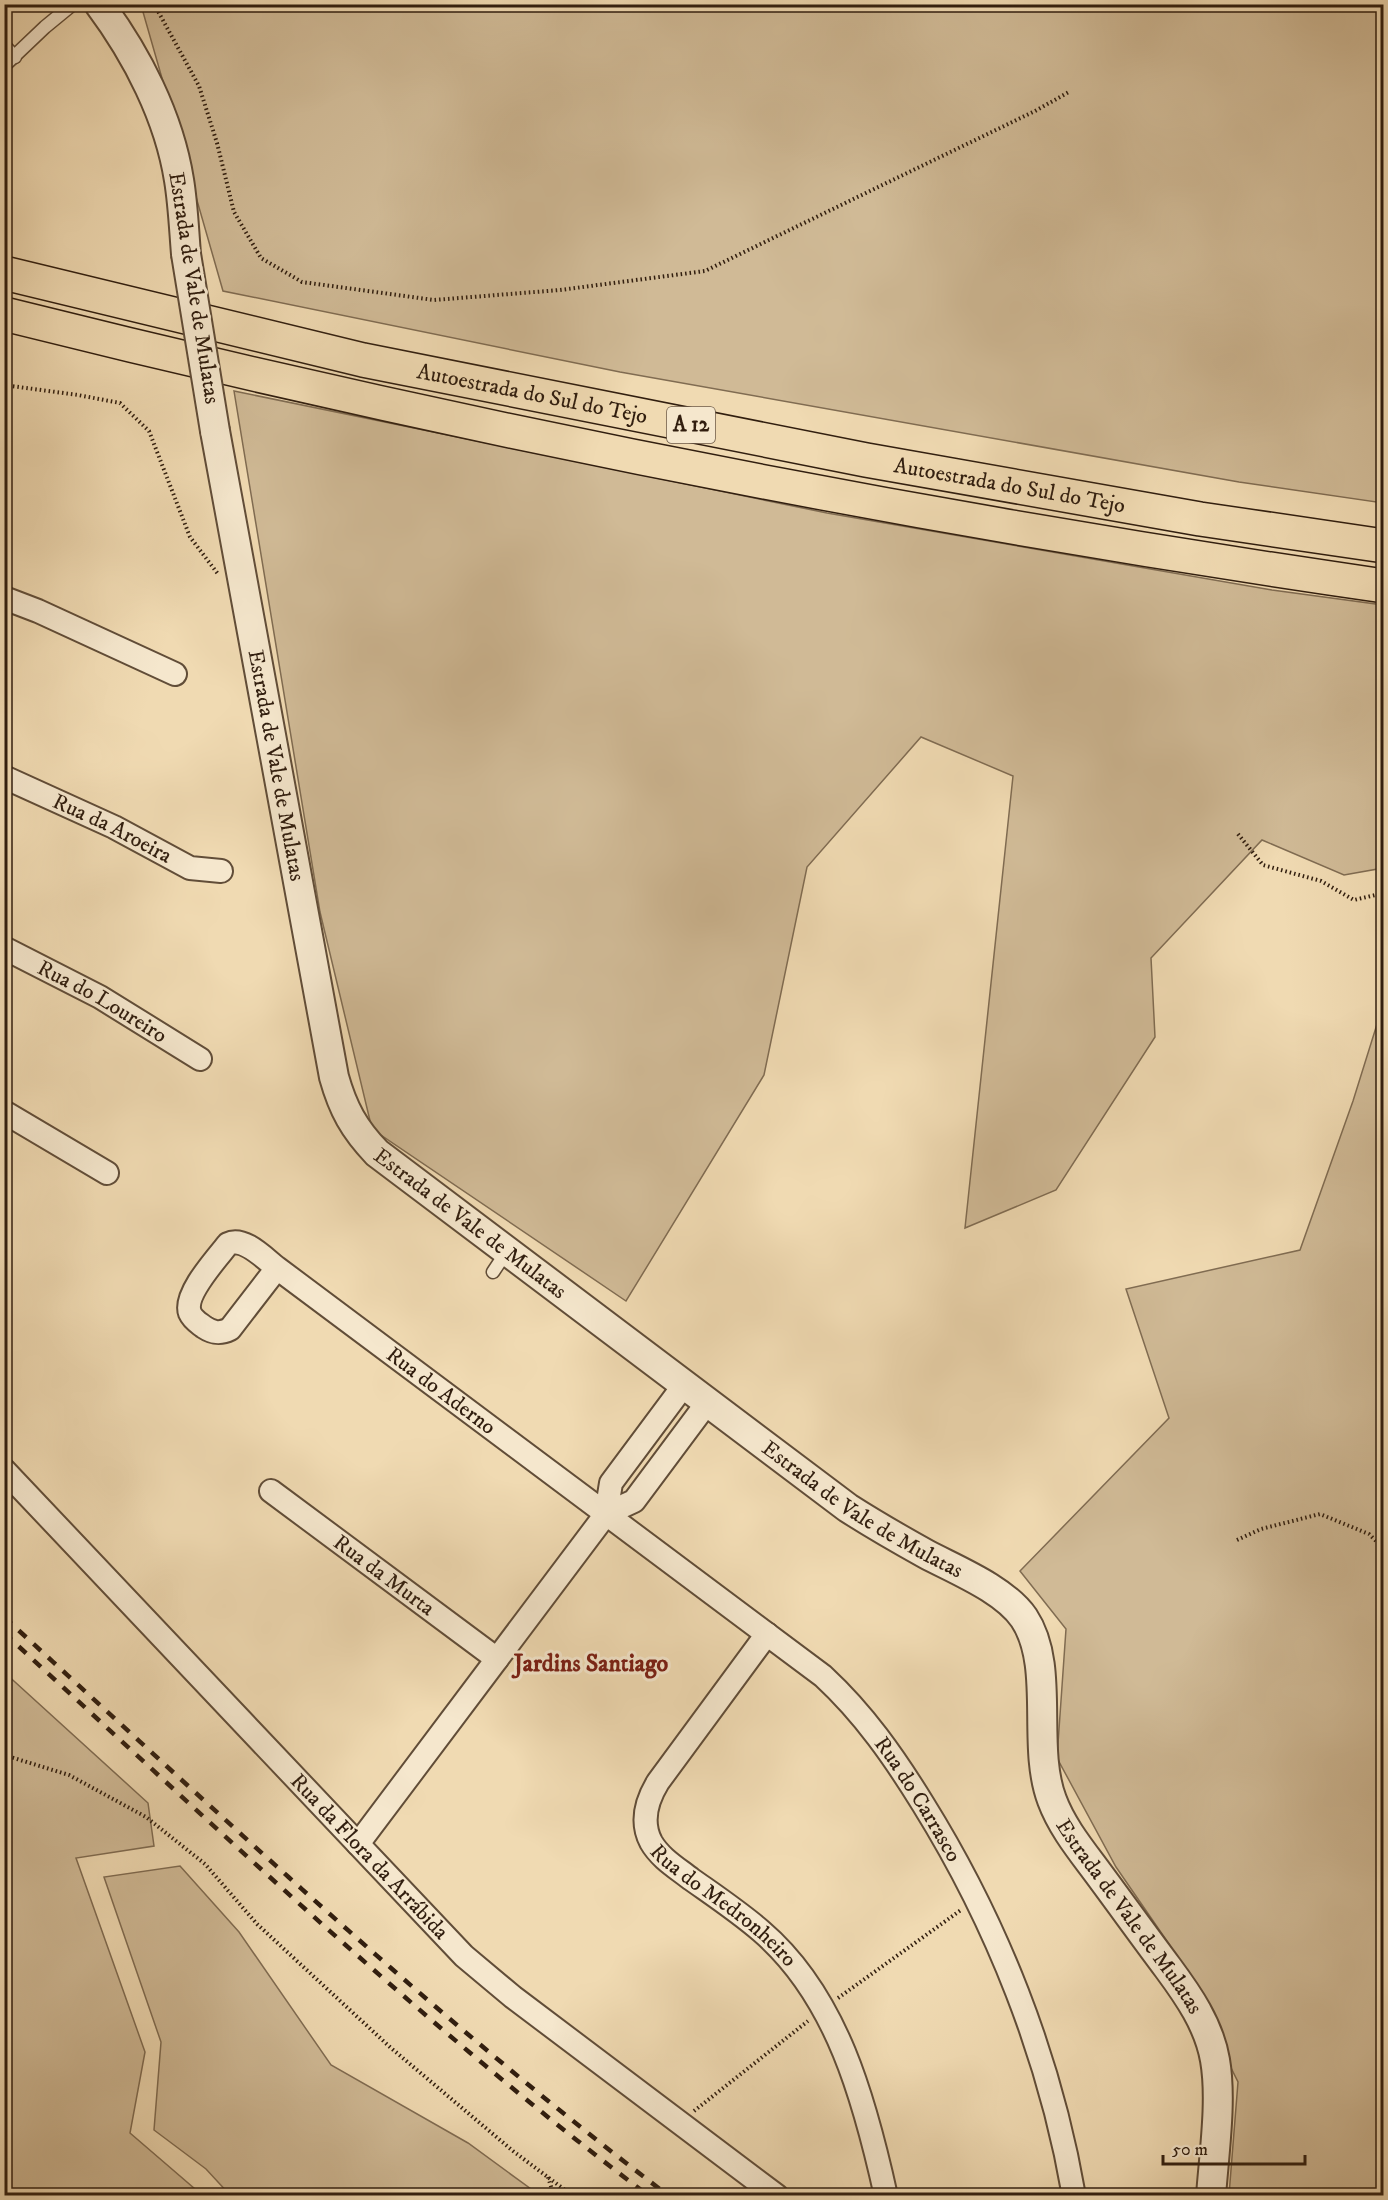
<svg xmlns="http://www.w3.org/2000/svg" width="1388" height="2200" font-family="'IM FELL DW Pica',serif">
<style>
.green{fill:#d0ba96;stroke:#806c52;stroke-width:1.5}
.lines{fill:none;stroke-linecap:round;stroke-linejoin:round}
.service-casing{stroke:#614d38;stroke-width:15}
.minor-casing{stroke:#614d38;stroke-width:26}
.tertiary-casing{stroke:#614d38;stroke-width:32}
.motorway-casing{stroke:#311e0f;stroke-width:36}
.path{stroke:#311e0f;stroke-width:4;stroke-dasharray:1.5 3;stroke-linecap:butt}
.service{stroke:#f5e7cd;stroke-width:12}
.minor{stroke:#f5e7cd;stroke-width:22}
.tertiary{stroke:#f5e7cd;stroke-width:28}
.motorway{stroke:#f0dab2;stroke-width:33}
.rail{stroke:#311e0f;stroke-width:4.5;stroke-dasharray:10 10;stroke-linecap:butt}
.tertiary-bridge-casing{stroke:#614d38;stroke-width:32;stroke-linecap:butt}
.tertiary-bridge{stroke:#f5e7cd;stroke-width:28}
.labels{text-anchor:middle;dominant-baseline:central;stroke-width:6;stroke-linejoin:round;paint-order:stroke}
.shield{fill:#f5e7cd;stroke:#6c5a48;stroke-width:1.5}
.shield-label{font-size:21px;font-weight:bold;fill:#311e0f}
.street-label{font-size:22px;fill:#311e0f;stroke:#f5e7cd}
.neighbourhood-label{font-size:24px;font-weight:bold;fill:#7a1f14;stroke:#f5e7cd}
</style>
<rect width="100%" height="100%" fill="#f0dab2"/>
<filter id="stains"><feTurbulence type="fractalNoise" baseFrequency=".00333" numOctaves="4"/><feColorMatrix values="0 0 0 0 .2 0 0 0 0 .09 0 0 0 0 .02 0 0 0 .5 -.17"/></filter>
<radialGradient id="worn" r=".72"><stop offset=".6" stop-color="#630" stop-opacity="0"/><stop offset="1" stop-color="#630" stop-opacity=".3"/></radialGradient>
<g class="green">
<polygon points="141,5 1383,5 1383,503 1239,482 620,372 223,291"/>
<polygon points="234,391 827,513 1272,590 1383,605 1383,868 1344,875 1262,840 1151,958 1155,1037 1056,1190 965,1228 1013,776 921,737 807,867 764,1075 626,1301 372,1129 320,912"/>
<polygon points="1383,1005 1383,2195 1229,2195 1238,2082 1171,1947 1116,1867 1057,1758 1066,1629 1020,1571 1169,1418 1126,1289 1300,1250 1353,1101"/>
<polygon points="4,1672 148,1803 154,1846 76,1858 145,2052 130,2133 202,2195 5,2195"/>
<polygon points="180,1866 239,1932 331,2065 468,2143 531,2189 509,2196 230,2195 206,2169 154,2130 161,2042 104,1877"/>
</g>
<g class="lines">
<g class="service-casing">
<g id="service">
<polyline points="4,45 15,57"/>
<polyline points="4,66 45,27 73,4"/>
<polyline points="493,1272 507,1251"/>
</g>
</g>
<g class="minor-casing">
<g id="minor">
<polyline points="4,598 38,611 175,674"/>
<path id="s1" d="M4 777 114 827 190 868 221 871"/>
<path id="s2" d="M4 948 100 997 200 1059"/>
<polyline points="4,1112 107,1173"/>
<path id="s3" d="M277 1268 230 1329C220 1334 213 1333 204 1327 199 1323 193 1320 190 1313 183 1295 217 1258 228 1244 244 1236 265 1259 277 1268L823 1676C864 1714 894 1757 923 1804 997 1923 1050 2057 1074 2196"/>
<path id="s4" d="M4 1470 464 1956 513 1997 777 2196"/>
<path id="s5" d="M271 1491 497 1659"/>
<polyline points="606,1514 611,1483 684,1385"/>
<path id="s6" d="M767 1634 658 1782C647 1800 640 1821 651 1842 660 1858 677 1868 691 1879 715 1896 739 1912 761 1931 837 1996 865 2101 886 2196"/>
<polyline points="358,1844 606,1514 634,1501 707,1403"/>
</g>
</g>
<g class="tertiary-casing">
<g id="tertiary">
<path d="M99 4C137 55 169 117 179 180 183 204 184 230 186 254"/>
<path id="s7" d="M215 431 334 1077C343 1109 354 1129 377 1153L848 1508C873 1524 899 1539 926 1554 956 1570 1004 1589 1024 1618 1056 1666 1031 1745 1052 1800 1062 1827 1081 1850 1098 1873 1121 1904 1144 1936 1168 1968 1188 1995 1209 2025 1215 2060 1222 2100 1214 2154 1211 2196"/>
</g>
</g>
<g class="motorway-casing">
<g id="motorway">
<path id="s8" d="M4 273 363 360 866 460 1200 519 1384 546"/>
<path d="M4 314C459 428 920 519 1384 586"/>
</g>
</g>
<g class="path">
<polyline points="154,4 199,86 217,143 234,212 261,258 302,282 434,300 560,290 705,271 1035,111 1069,92"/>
<polyline points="4,385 78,395 120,403 149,431 190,537 218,574"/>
<polyline points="1238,834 1263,865 1321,881 1354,900 1384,893"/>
<polyline points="1237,1540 1261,1529 1320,1514 1369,1534 1384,1549"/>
<polyline points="4,1755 69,1775 146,1817 205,1864 257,1924 391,2048 513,2151 573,2196"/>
<polyline points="838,1998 961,1910"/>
<polyline points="694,2111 808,2021"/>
<polyline points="548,2177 554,2196"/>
</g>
<use href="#service" class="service"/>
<use href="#minor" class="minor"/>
<use href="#tertiary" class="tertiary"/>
<use href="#motorway" class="motorway"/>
<g class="rail">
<path d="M4 1617C221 1815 434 2018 669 2196"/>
<path d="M4 1633C215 1826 421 2024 649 2196"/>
</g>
<g class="tertiary-bridge-casing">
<polyline id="tertiary-bridge" points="186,254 215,431"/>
</g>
<use href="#tertiary-bridge" class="tertiary-bridge"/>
</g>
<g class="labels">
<rect class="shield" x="667" y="407" width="48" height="36" rx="4.5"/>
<g class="shield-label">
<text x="691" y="425">A 12</text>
</g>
<g class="street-label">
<text transform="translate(194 288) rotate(81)">Estrada de Vale de Mulatas</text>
<text stroke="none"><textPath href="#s8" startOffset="542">Autoestrada do Sul do Tejo</textPath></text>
<text stroke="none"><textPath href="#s8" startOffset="1028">Autoestrada do Sul do Tejo</textPath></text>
<text stroke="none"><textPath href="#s7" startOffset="340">Estrada de Vale de Mulatas</textPath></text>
<text stroke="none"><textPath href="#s1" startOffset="120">Rua da Aroeira</textPath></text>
<text stroke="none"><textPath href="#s2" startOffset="112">Rua do Loureiro</textPath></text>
<text stroke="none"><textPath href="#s7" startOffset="862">Estrada de Vale de Mulatas</textPath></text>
<text stroke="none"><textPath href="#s3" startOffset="468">Rua do Aderno</textPath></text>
<text stroke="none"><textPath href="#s7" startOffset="1348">Estrada de Vale de Mulatas</textPath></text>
<text stroke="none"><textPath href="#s5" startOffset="141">Rua da Murta</textPath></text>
<text stroke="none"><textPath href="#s3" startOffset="1101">Rua do Carrasco</textPath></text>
<text stroke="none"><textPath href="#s4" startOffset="532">Rua da Flora da Arrábida</textPath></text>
<text stroke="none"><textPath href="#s6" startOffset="344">Rua do Medronheiro</textPath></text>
<text stroke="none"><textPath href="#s7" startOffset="1870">Estrada de Vale de Mulatas</textPath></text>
</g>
<g class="neighbourhood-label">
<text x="591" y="1664">Jardins Santiago</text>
</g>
</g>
<rect width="1388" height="2200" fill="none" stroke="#f0dab2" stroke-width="24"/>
<rect x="6" y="6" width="1376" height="2188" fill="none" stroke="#311e0f" stroke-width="3"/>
<rect x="12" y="12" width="1364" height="2176" fill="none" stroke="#311e0f" stroke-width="1.5"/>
<path d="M1163 2155v9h142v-9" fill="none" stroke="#311e0f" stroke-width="3"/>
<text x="1172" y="2155" font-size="18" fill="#311e0f" stroke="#f5e7cd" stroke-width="4.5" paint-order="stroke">50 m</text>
<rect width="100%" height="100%" filter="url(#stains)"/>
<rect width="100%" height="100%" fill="url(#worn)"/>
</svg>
